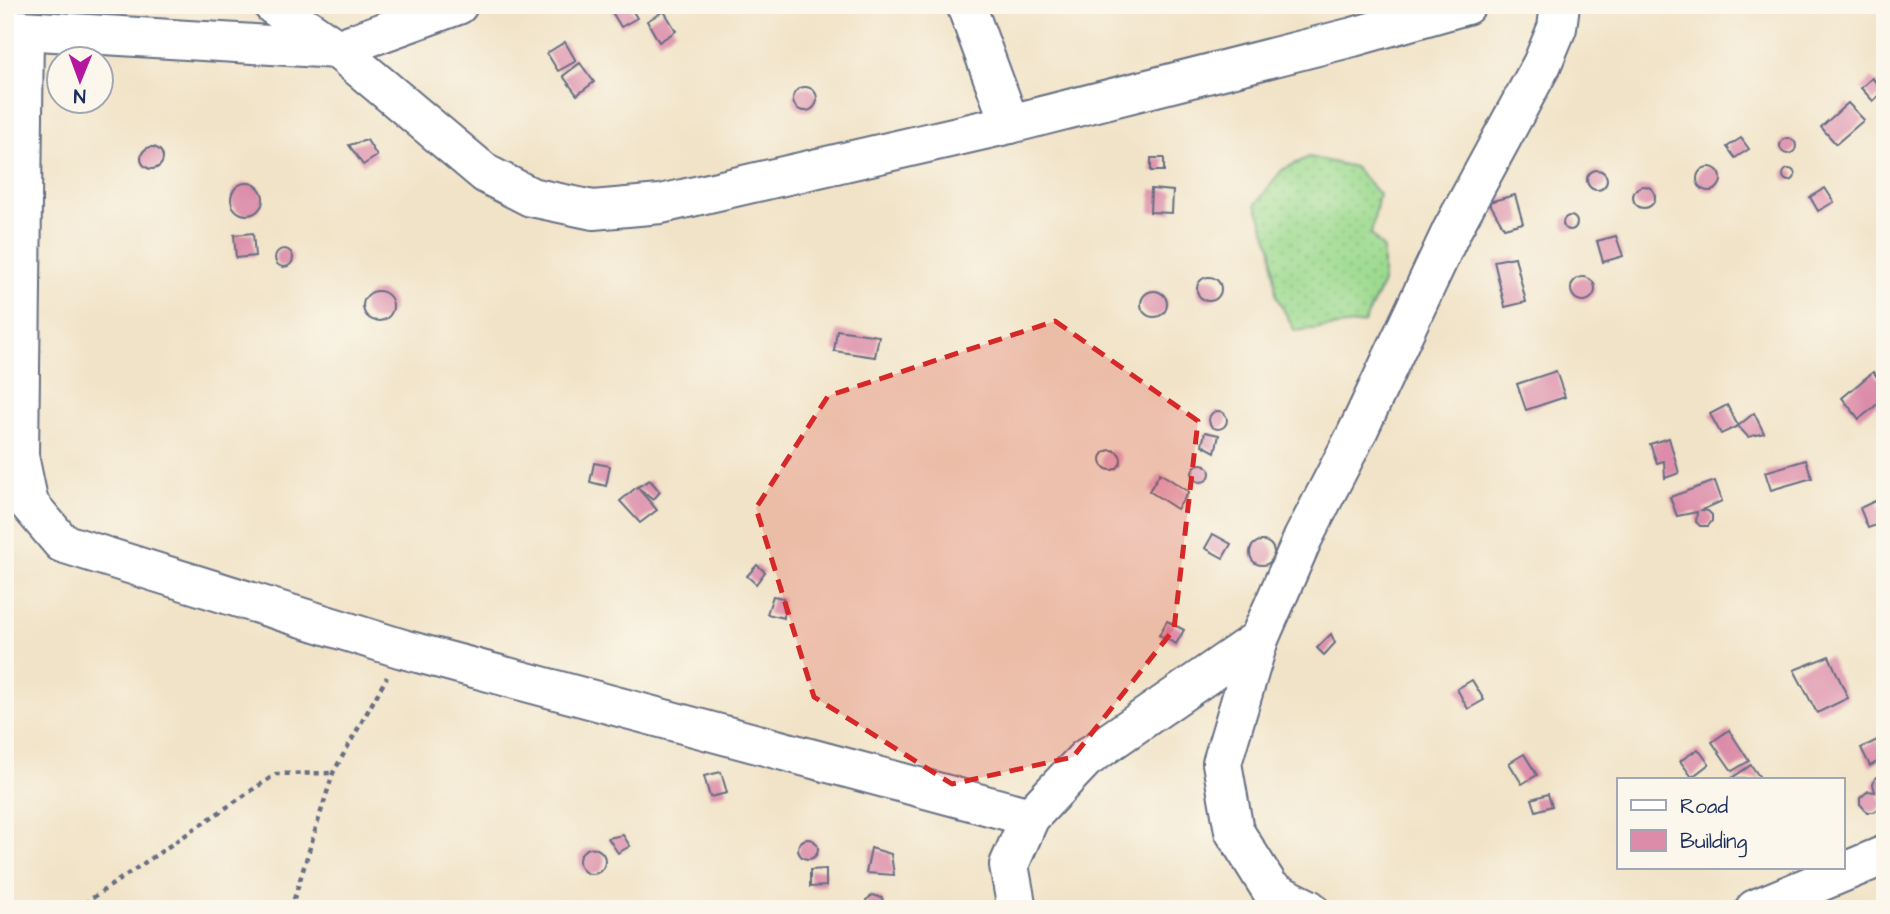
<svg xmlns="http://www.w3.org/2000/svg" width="1890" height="914" font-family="'Architects Daughter',sans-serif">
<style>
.grass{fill:url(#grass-dots);stroke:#5c8476;stroke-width:2}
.building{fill:#dc8ca9}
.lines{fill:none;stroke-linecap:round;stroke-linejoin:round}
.minor-casing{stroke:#666e83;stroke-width:42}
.path{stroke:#666e83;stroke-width:4.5;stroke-dasharray:5 5;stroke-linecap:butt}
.minor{stroke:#fff;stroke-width:38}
.marked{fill:#d62828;fill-opacity:0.2;stroke:#d62828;stroke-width:5;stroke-dasharray:14 9;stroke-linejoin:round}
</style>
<defs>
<pattern id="grass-dots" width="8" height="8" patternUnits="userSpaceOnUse" patternTransform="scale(1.75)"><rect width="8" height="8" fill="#9cda8f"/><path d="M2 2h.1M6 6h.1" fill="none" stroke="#86bb7e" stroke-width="1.8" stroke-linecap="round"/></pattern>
</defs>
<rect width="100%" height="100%" fill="#fbf7ec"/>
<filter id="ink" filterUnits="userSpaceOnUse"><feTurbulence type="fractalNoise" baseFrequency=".0143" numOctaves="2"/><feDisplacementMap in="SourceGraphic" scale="14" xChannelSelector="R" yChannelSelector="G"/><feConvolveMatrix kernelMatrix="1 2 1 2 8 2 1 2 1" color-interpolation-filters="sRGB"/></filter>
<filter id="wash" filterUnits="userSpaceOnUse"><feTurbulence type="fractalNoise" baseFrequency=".00686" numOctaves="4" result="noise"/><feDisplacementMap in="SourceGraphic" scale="28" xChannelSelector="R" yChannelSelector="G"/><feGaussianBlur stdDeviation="1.57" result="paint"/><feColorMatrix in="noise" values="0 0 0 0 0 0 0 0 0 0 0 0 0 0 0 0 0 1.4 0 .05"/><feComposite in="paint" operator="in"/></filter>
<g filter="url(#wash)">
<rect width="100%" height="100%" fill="#f1e3c7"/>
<polygon class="grass" points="1309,157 1354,167 1379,194 1371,235 1383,248 1383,283 1364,323 1295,331 1276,296 1272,250 1256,204 1282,170"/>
<g id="blocks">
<g class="building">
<polygon points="623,5 629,5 637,18 621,27 612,12"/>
<polygon points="1160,5 1174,5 1175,9 1160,10"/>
<polygon points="664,11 676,31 659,42 647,21"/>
<polygon points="565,42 576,61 558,71 547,53"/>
<polygon points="580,63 594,82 577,95 563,76"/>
<polygon points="1872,78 1884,91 1873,101 1861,88"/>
<circle cx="805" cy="99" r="12"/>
<polygon points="1848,103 1864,120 1836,144 1821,127"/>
<circle cx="1788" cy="146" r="8"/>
<polygon points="1741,138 1749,149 1735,158 1727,147"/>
<polygon points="367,140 377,156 363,165 349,145"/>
<circle cx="152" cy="158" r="11"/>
<rect x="1151" y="158" width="13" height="13"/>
<circle cx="1709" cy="179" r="12"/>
<circle cx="1789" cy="175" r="6"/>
<circle cx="1597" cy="180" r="10"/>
<circle cx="247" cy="199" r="16"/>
<circle cx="1644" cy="197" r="11"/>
<polygon points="1825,188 1834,202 1818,211 1810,197"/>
<polygon points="1151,189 1173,191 1172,213 1150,212"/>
<polygon points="1515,195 1523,223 1504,228 1489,202"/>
<circle cx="1570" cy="223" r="7"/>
<polygon points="253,233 255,256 236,258 234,235"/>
<polygon points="1616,236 1623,256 1603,262 1597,241"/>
<circle cx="284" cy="258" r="9"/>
<polygon points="1515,257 1526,302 1505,307 1494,261"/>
<circle cx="1583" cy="289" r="12"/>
<circle cx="1209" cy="289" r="12"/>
<circle cx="1154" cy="304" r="13"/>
<circle cx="378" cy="306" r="15"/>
<polygon points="837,330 879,336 875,357 834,351"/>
<polygon points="1556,371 1565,397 1526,410 1517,384"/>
<polygon points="1873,372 1885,386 1885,398 1859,419 1842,398"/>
<polygon points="1727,405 1738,426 1721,434 1710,414"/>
<circle cx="1218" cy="420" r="9"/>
<polygon points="1754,413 1764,433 1748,437 1738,426"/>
<polygon points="1205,432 1219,435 1215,452 1202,445"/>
<polygon points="1669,438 1679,473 1665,478 1664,461 1657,463 1650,444"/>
<circle cx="1111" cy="460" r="10"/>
<polygon points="1806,460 1812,478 1771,490 1765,472"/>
<polygon points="594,463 610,466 606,486 590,482"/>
<circle cx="1201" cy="473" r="9"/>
<polygon points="1160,473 1189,492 1177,509 1149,491"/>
<polygon points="650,480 660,492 653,500 637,487"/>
<polygon points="1715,481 1722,501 1702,510 1708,511 1712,515 1712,521 1708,526 1700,526 1696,522 1697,512 1677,516 1670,497"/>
<polygon points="637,487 657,510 640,523 620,501"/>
<polygon points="1877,500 1885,522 1868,528 1860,508"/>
<polygon points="1213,534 1231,544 1223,558 1205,548"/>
<circle cx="1262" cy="553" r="12"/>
<polygon points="757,565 765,572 756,584 747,576"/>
<polygon points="773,596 783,598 784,618 767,614"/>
<polygon points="1167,621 1184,630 1176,644 1159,635"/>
<polygon points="1331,634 1335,643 1324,655 1317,648"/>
<polygon points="1829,656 1848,698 1817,713 1794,670"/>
<polygon points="1472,680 1484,700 1468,709 1457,689"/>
<polygon points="1729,730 1749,761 1732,771 1712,742"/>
<polygon points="1877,740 1885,758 1870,766 1861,748"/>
<polygon points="1698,749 1709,764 1692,777 1680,761"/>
<polygon points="1524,754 1537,775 1522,784 1509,763"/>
<polygon points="1751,765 1761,779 1733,779 1732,778"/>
<polygon points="721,772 727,793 710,797 704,776"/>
<polygon points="1885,774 1885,795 1879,794 1882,801 1880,808 1874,812 1867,812 1860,804 1860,798 1868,791 1875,792 1873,784 1875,778"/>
<polygon points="1548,794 1552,806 1536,811 1532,799"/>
<polygon points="623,835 630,846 618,853 608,838"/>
<circle cx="808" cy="849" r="10"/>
<circle cx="592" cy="861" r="13"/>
<polygon points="871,848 891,854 894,875 866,873"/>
<polygon points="826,869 826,886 810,887 810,870"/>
<polygon points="873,895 882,898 884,904 882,909 866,909 866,900"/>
</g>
</g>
</g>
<g filter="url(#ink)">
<use href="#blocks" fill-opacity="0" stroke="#666e83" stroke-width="2"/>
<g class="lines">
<g class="minor-casing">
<g id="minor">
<polyline points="273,5 337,49 458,5"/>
<polyline points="966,5 1010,124"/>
<polyline points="5,29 337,49 486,174 531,197 593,210 661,204 1010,124 1353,37 1466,5"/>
<polyline points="24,31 19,456 29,504 62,543 403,649 1030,817"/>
<polyline points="1017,909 1009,865 1030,817 1085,759 1259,639"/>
<polyline points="1309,909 1271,890 1234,831 1222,763 1259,639 1303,538 1357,433 1452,230 1542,64 1557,28 1560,5"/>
<polyline points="1755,909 1885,855"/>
</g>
</g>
<g class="path">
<polyline points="76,909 276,774 333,773"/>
<polyline points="291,909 333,773 387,677"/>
</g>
<use href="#minor" class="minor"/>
</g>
</g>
<path class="marked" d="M1055 321 1198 421 1174 629 1073 757 952 784 814 697 756 508 828 396Z"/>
<rect width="1890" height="914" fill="none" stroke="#fbf7ec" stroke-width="28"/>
<rect x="1617" y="778" width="228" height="91" fill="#fbf7ec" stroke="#a1a7b3" stroke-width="2"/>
<rect x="1631" y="800" width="35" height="10" fill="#ffffff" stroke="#a1a7b3" stroke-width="2"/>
<text x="1680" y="813" font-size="21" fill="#1b2f5e">Road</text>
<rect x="1631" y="830" width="35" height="21" fill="#dc8ca9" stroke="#a1a7b3" stroke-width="2"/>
<text x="1680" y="848" font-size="21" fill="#1b2f5e">Building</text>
<g transform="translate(80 80) rotate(181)"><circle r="33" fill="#fbf7ec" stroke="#a1a7b3" stroke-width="2"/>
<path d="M0-5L12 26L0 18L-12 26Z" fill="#b5179e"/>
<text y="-10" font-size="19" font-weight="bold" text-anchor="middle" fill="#1b2f5e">N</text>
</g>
</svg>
